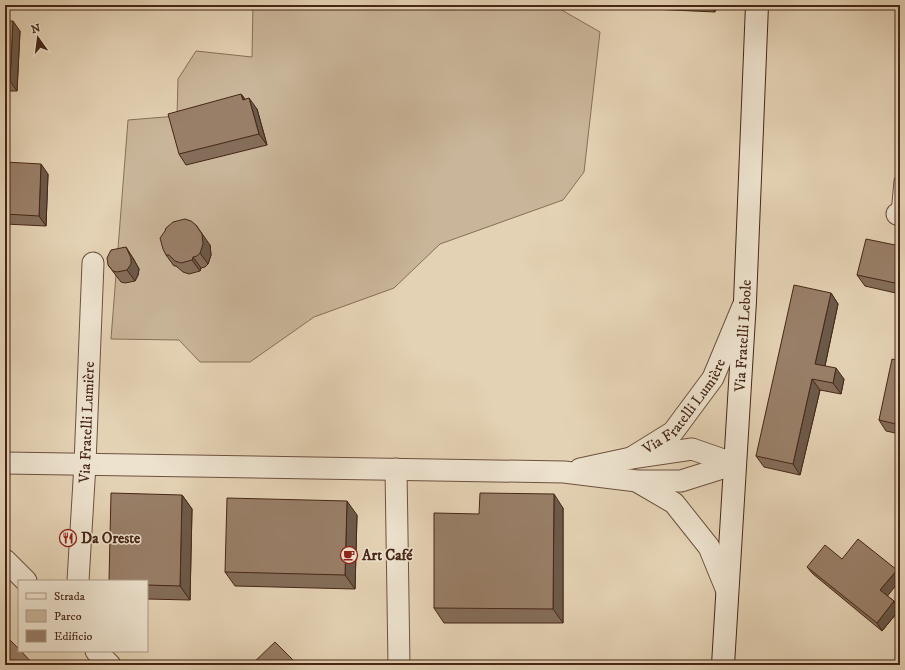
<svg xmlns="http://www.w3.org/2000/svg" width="905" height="670" font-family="'IM FELL DW Pica',serif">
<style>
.green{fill:#c9b599;stroke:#886e58}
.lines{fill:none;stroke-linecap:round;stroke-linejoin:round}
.lane-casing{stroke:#6e513e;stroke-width:13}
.street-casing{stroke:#6e513e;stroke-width:23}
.secondary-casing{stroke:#472616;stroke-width:24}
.lane{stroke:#ede2ce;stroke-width:11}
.street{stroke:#ede2ce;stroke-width:21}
.secondary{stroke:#ede2ce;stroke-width:22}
.wall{fill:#846d59;stroke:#472616}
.shaded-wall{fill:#6b5949;stroke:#472616}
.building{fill:#997f68;stroke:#472616}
.labels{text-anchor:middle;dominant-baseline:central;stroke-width:3;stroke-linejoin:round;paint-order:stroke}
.street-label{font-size:15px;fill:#472616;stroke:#ede2ce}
.poi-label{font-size:15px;font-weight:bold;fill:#472616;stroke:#ede2ce;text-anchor:start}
</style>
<rect width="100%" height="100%" fill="#e4d2b4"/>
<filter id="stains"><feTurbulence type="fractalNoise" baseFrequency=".005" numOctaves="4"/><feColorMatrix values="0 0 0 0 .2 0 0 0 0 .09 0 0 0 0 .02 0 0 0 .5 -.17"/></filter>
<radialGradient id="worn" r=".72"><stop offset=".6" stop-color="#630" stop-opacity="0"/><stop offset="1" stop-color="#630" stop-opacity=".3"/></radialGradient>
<polygon class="green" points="253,5 553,5 600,32 584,172 563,200 440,244 394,288 314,317 250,362 200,362 179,340 111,339 128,120 177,116 178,79 196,51 252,57"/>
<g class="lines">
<g class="lane-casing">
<polyline id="lane" points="897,214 900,181"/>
</g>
<g class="street-casing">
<g id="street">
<polyline points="897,214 900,214"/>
<path id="s1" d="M631 458 673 432 713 378 743 306"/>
<polyline points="5,463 564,472 637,481 681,481 735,464"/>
<polyline points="396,469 399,665"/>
<polyline points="580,469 631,458 692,449 735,464"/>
<polyline points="638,482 674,503 709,547 727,591"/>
<polyline points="5,560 26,581"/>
<path id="s2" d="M78 581 85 464 93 263"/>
<polyline points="96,651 110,665"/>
</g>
</g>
<g class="secondary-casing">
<g id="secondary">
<path id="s3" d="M723 665 745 301 757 5"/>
</g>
</g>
<use href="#lane" class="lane"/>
<use href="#street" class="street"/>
<use href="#secondary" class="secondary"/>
</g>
<g class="wall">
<polygon points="628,5 715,5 715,12 630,8"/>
<polygon points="5,21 20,31 17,91 5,91"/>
<polygon points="241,94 245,99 257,109 267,145 186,165 179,154"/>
<polygon points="5,162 48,174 46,226 5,224"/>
<polygon points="210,245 211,255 208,264 205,267 201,268 200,271 189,274 183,272 176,266 174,266 166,255"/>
<polygon points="900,246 900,294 865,286 857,275"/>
<polygon points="133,258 139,269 138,275 135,281 125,283 121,282 108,265"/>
<polygon points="831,293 838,304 825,366 844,379 841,394 820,390 800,475 764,467 756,456"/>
<polygon points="900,361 900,434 886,431 879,420"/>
<polygon points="182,495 192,509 190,600 147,599 147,581"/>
<polygon points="563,508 563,623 444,623 434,608 479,514"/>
<polygon points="357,515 355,589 235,586 225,572"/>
<polygon points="807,567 887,596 894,601 900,609 882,631 813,574"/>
</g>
<g class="shaded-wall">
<polygon points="710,5 715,5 715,12"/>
<polygon points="13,21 20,31 17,91 10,81"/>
<polygon points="241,94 249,105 243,100"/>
<polygon points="249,98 257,109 267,145 259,134"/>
<polygon points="41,164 48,174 46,226 39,216"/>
<polygon points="196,225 210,245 211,255 208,264 200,253"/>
<polygon points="126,247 133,258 139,269 138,275 135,281 127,270"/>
<polygon points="193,257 201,268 200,271 192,260"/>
<polygon points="831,293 838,304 823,375 815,364"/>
<polygon points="836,368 844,379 841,394 833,383"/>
<polygon points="812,379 820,390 800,475 793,464"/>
<polygon points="554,494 563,508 563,623 553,609"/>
<polygon points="182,495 192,509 190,600 180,586"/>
<polygon points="347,501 357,515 355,589 345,575"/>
<polygon points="897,570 900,575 900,580 886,598 880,590"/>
<polygon points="894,601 900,609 882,631 877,623"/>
</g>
<g class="building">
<polygon points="5,21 13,21 10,81 5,81"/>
<polygon points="241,94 243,100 249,98 259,134 179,154 168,114"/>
<polygon points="5,162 41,164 39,216 5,214"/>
<polygon points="185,219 191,221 196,225 202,234 203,244 200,253 197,256 193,257 192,260 181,263 175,261 169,255 166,255 163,249 160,238 165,231 166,228 173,222"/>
<polygon points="866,239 900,246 900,284 857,275"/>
<polygon points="126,247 131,258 131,264 127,270 117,272 113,271 108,265 107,258 111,250"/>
<polygon points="794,285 831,293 815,364 836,368 833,383 812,379 793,464 756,456"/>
<polygon points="892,359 900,361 900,425 879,420"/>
<polygon points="111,493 182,495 180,586 147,585 147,581 109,581"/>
<polygon points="480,493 554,494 553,609 434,608 434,513 479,514"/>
<polygon points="227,498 347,501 345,575 225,572"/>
<polygon points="858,539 897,570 880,590 894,601 877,623 807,567 825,545 842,559"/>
<polygon points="5,635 19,649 19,651 21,651 34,665 5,665"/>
<polygon points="275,642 298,665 251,665"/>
</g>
<defs>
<g id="restaurant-ring" transform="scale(0.9)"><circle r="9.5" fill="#ede2ce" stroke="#8f2418" stroke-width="1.5"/><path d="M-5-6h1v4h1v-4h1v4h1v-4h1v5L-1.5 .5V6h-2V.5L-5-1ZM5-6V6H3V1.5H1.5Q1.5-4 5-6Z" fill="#8f2418"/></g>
<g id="cafe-ring" transform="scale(0.9)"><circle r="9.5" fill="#ede2ce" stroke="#8f2418" stroke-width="1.5"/><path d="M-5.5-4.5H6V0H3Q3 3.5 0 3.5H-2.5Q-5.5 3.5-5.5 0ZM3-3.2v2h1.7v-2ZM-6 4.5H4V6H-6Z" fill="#8f2418"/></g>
</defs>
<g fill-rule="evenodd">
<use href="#restaurant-ring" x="68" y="538"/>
<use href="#cafe-ring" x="349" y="555"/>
</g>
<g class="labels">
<g class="street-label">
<text stroke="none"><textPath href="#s3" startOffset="330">Via Fratelli Lebole</textPath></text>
<text stroke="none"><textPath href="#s1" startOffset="76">Via Fratelli Lumière</textPath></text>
<text stroke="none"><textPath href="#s2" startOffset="159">Via Fratelli Lumière</textPath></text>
</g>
<g class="poi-label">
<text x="81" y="538">Da Oreste</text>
<text x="362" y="555">Art Café</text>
</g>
</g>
<rect width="905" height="670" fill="none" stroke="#e4d2b4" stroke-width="20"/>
<rect x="6" y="6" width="893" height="658" fill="none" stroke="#472616" stroke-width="2"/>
<rect x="10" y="10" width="885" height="650" fill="none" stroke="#472616"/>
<rect x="18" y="580" width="130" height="72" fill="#ede2ce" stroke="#ab9784"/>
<rect x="26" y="593" width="20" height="6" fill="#ede2ce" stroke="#ab9784"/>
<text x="54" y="600" font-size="12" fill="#472616">Strada</text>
<rect x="26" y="610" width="20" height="12" fill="#c9b599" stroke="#ab9784"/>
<text x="54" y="620" font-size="12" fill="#472616">Parco</text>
<rect x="26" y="630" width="20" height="12" fill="#997f68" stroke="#ab9784"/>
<text x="54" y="640" font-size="12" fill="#472616">Edificio</text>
<g transform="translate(38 38) rotate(346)" stroke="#ede2ce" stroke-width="3" paint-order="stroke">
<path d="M0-3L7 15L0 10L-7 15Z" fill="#472616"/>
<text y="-6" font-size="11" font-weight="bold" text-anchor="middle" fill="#472616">N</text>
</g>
<rect width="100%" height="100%" filter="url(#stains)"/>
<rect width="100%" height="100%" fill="url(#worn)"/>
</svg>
